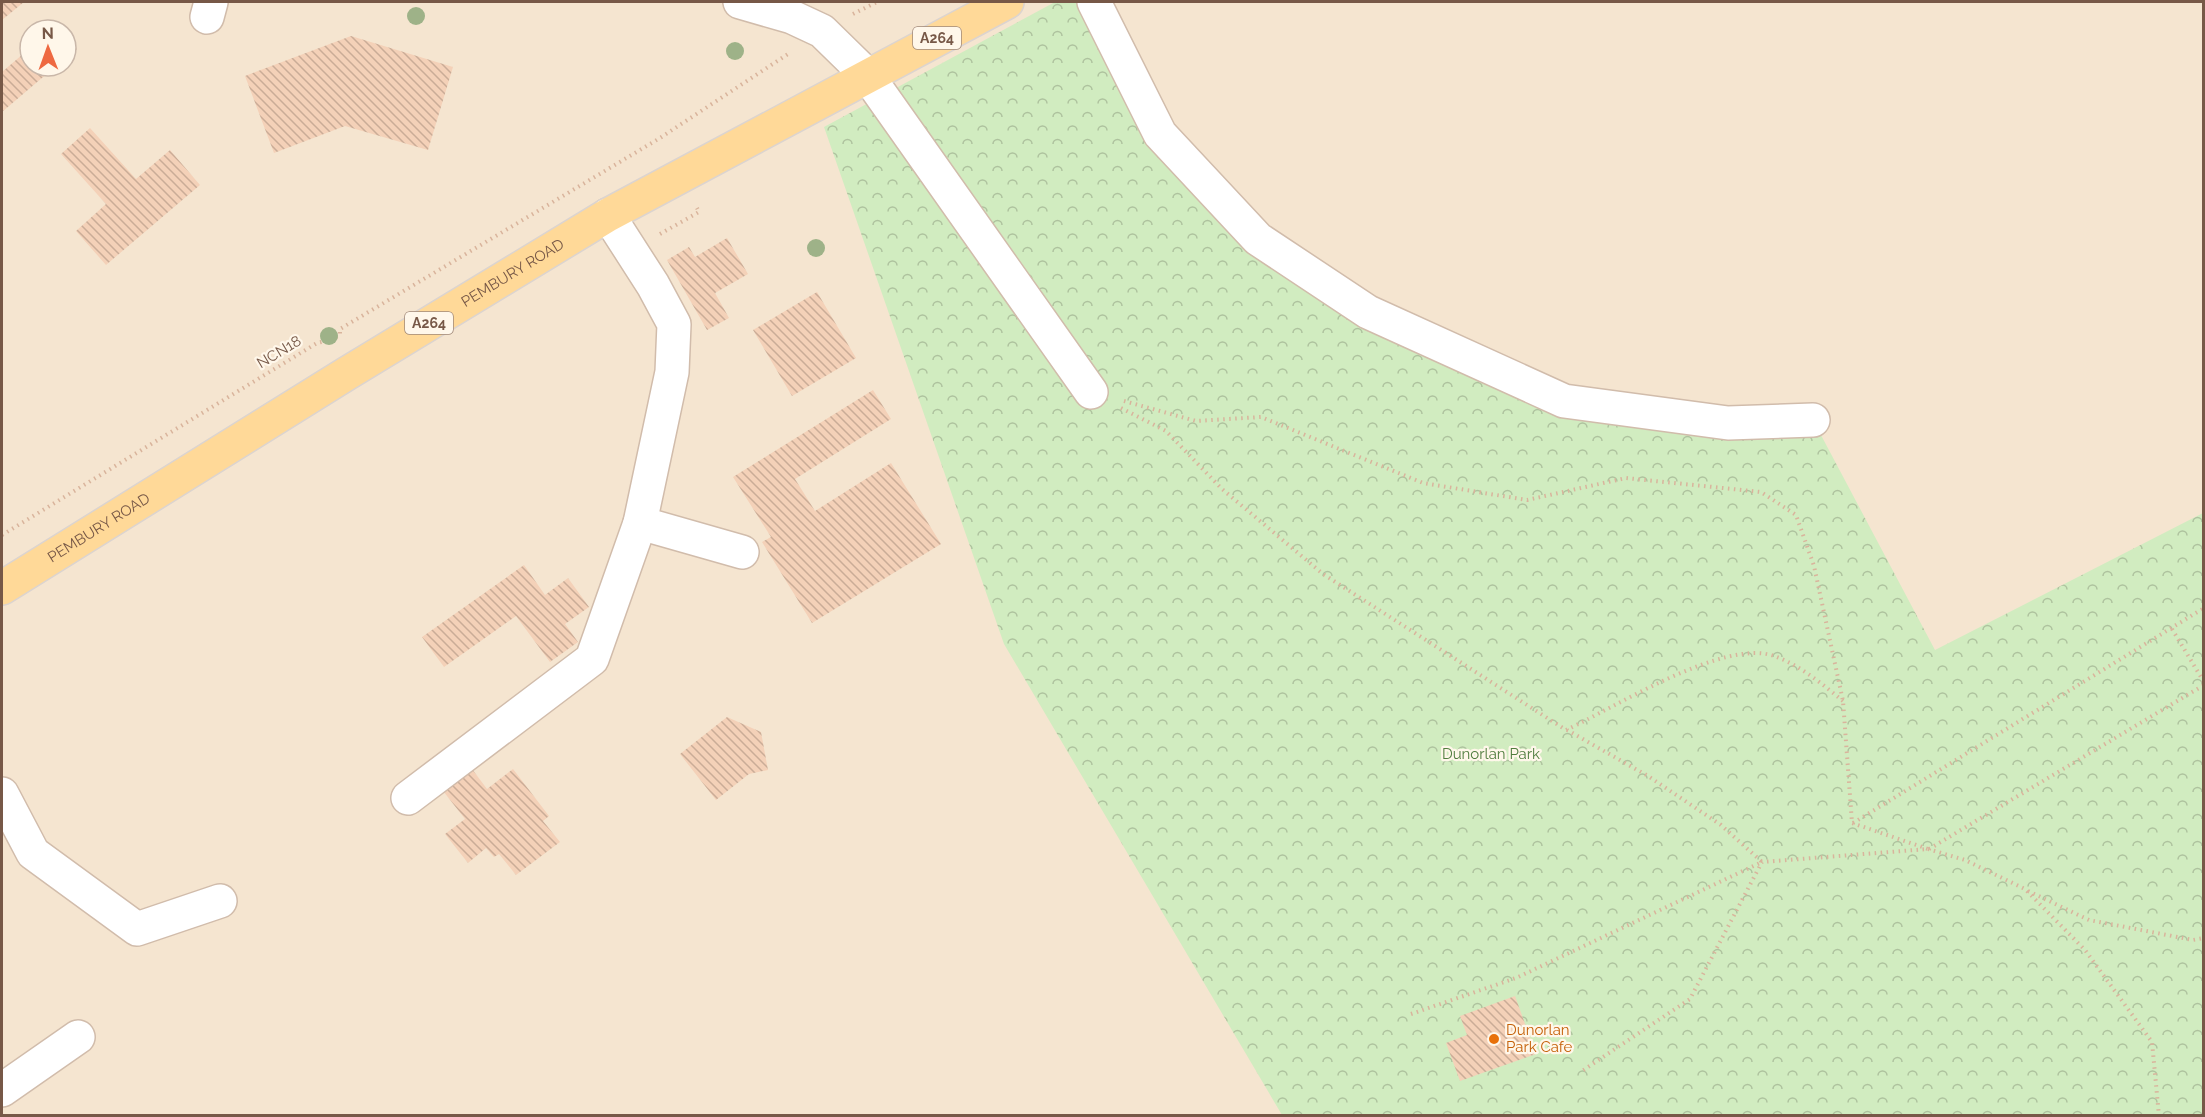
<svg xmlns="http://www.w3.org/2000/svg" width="2205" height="1117" font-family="Raleway,sans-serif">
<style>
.residential{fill:#f5e5d0;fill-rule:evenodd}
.forest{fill:url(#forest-crowns)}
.building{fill:url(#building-back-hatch)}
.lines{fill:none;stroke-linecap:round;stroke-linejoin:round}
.minor-casing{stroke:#d1bcab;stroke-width:36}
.major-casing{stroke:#dcd4cf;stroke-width:36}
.path{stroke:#d9b49c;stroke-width:4;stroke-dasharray:1.5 4.5;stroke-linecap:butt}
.minor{stroke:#fff;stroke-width:33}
.major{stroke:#ffd998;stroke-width:33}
.tree{fill:#9eb288}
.food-dot{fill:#e8710a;stroke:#fff7ea;stroke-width:2}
.labels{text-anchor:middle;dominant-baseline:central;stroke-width:4.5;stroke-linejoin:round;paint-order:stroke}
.shield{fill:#fff7ea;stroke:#a08878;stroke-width:1.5}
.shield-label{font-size:14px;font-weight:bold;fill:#775847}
.street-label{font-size:15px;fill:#775847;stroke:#fff7ea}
.park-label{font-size:15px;fill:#507d3e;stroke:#fff7ea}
.food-label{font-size:15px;fill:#c56008;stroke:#fff7ea;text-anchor:start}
</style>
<defs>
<pattern id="forest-crowns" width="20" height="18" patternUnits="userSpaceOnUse" patternTransform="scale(1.5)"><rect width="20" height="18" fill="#d1ecc0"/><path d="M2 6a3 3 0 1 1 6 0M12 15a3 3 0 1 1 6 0" fill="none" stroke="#aec29e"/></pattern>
<pattern id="building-back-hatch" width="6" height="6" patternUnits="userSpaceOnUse" patternTransform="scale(1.5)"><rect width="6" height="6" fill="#f4d1b8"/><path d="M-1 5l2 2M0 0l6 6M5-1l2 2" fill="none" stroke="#caac97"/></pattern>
</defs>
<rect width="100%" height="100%" fill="#fdf3e2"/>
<path class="residential" d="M2 2H2203V652L1319 1115 2 1116ZM30 30H66V66H30Z"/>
<polygon class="forest" points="1055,2 1078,2 1168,166 1504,386 1813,420 1935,650 2203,513 2203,1115 1282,1115 1004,644 824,127"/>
<g class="building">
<polygon points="2,2 24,2 2,20"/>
<polygon points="66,36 77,49 66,58"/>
<polygon points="351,36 453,67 428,150 345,126 274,153 245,76"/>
<polygon points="30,48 30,66 56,66 2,112 2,72"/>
<polygon points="90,128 136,179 170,150 200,185 106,265 76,231 106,204 61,154"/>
<polygon points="727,238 748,274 715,293 729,318 707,330 667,260 689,247 695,257"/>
<polygon points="817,292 856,358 792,396 753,330"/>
<polygon points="873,390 891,419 795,479 815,511 891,463 941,544 812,623 762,542 771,537 733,477"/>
<polygon points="524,565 545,595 568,578 589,607 565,624 578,642 550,662 516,616 444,667 422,637"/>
<polygon points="727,717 761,732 768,770 749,774 716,800 680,754"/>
<polygon points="469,765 487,789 513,769 549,816 543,821 560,842 516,875 499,854 494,857 486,848 468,863 445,834 465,819 440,787"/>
<polygon points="1515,996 1536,1054 1460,1081 1446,1043 1467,1035 1460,1016"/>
</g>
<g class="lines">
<g class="minor-casing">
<g id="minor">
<polyline points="740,2 792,17 822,31 867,75 1091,392"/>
<polyline points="1094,2 1160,134 1258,239 1368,312 1564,401 1728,423 1813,420"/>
<polyline points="207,17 211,2"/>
<polyline points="640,523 742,552"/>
<polyline points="2,794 33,853 137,929 220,901"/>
<polyline points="408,798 592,659 640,523 672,372 674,324 653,285 608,215"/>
<polyline points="2,1090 78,1037"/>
</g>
</g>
<g class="major-casing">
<g id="major">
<path id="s1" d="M2 588 346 374 608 215 1007 2"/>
</g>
</g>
<g class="path">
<polyline points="853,14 877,2"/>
<polyline points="660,234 699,212 697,208"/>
<polyline points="336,337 340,335 340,329 660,138 788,54"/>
<polyline points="1124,401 1196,421 1261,417 1423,483 1527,500 1626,478 1761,492 1796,515 1814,566 1843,701 1852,823 1928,849 1762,862 1690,999 1582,1071"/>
<path d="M1121 408 1166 431 1222 489 1323 574 1566 730C1614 708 1724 638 1774 656 1800 665 1822 684 1843 701"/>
<polyline points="2,535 317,343 330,340"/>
<polyline points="2172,629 2204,682"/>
<polyline points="1853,823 2204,608"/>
<polyline points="1928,849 1965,860 2025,889 2085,950 2152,1042 2159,1116"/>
<polyline points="1929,849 2204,685"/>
<polyline points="2028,891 2089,920 2193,940 2204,938"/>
<polyline points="1411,1014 1516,978 1762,862 1721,825 1648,776 1567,730"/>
</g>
<use href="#minor" class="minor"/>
<use href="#major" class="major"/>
</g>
<g class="tree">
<circle cx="416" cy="16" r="9"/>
<circle cx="735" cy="51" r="9"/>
<circle cx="816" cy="248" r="9"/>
<circle cx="329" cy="336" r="9"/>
</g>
<circle class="food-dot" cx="1494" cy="1039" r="6"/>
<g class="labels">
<g class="shield">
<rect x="913" y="27" width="48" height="22" rx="4.5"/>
<rect x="405" y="312" width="48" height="22" rx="4.5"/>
</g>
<g class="shield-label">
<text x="937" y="38">A264</text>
<text x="429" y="323">A264</text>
</g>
<g class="street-label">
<text stroke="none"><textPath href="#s1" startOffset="600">PEMBURY ROAD</textPath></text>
<text transform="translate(279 352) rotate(-31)">NCN18</text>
<text stroke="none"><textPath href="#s1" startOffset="114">PEMBURY ROAD</textPath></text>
</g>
<g class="park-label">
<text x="1491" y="754">Dunorlan Park</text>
</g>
<g class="food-label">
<text x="1506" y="1030">Dunorlan<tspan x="1506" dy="17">Park Cafe</tspan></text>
</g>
</g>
<rect width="2205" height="1117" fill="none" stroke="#775847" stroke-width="6"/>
<g transform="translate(48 48) rotate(359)"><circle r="28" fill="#fff7ea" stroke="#c9b7a9" stroke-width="1.5"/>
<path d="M0-4.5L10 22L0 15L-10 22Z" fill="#ee6941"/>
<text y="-9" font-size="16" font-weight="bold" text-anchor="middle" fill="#775847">N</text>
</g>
</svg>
